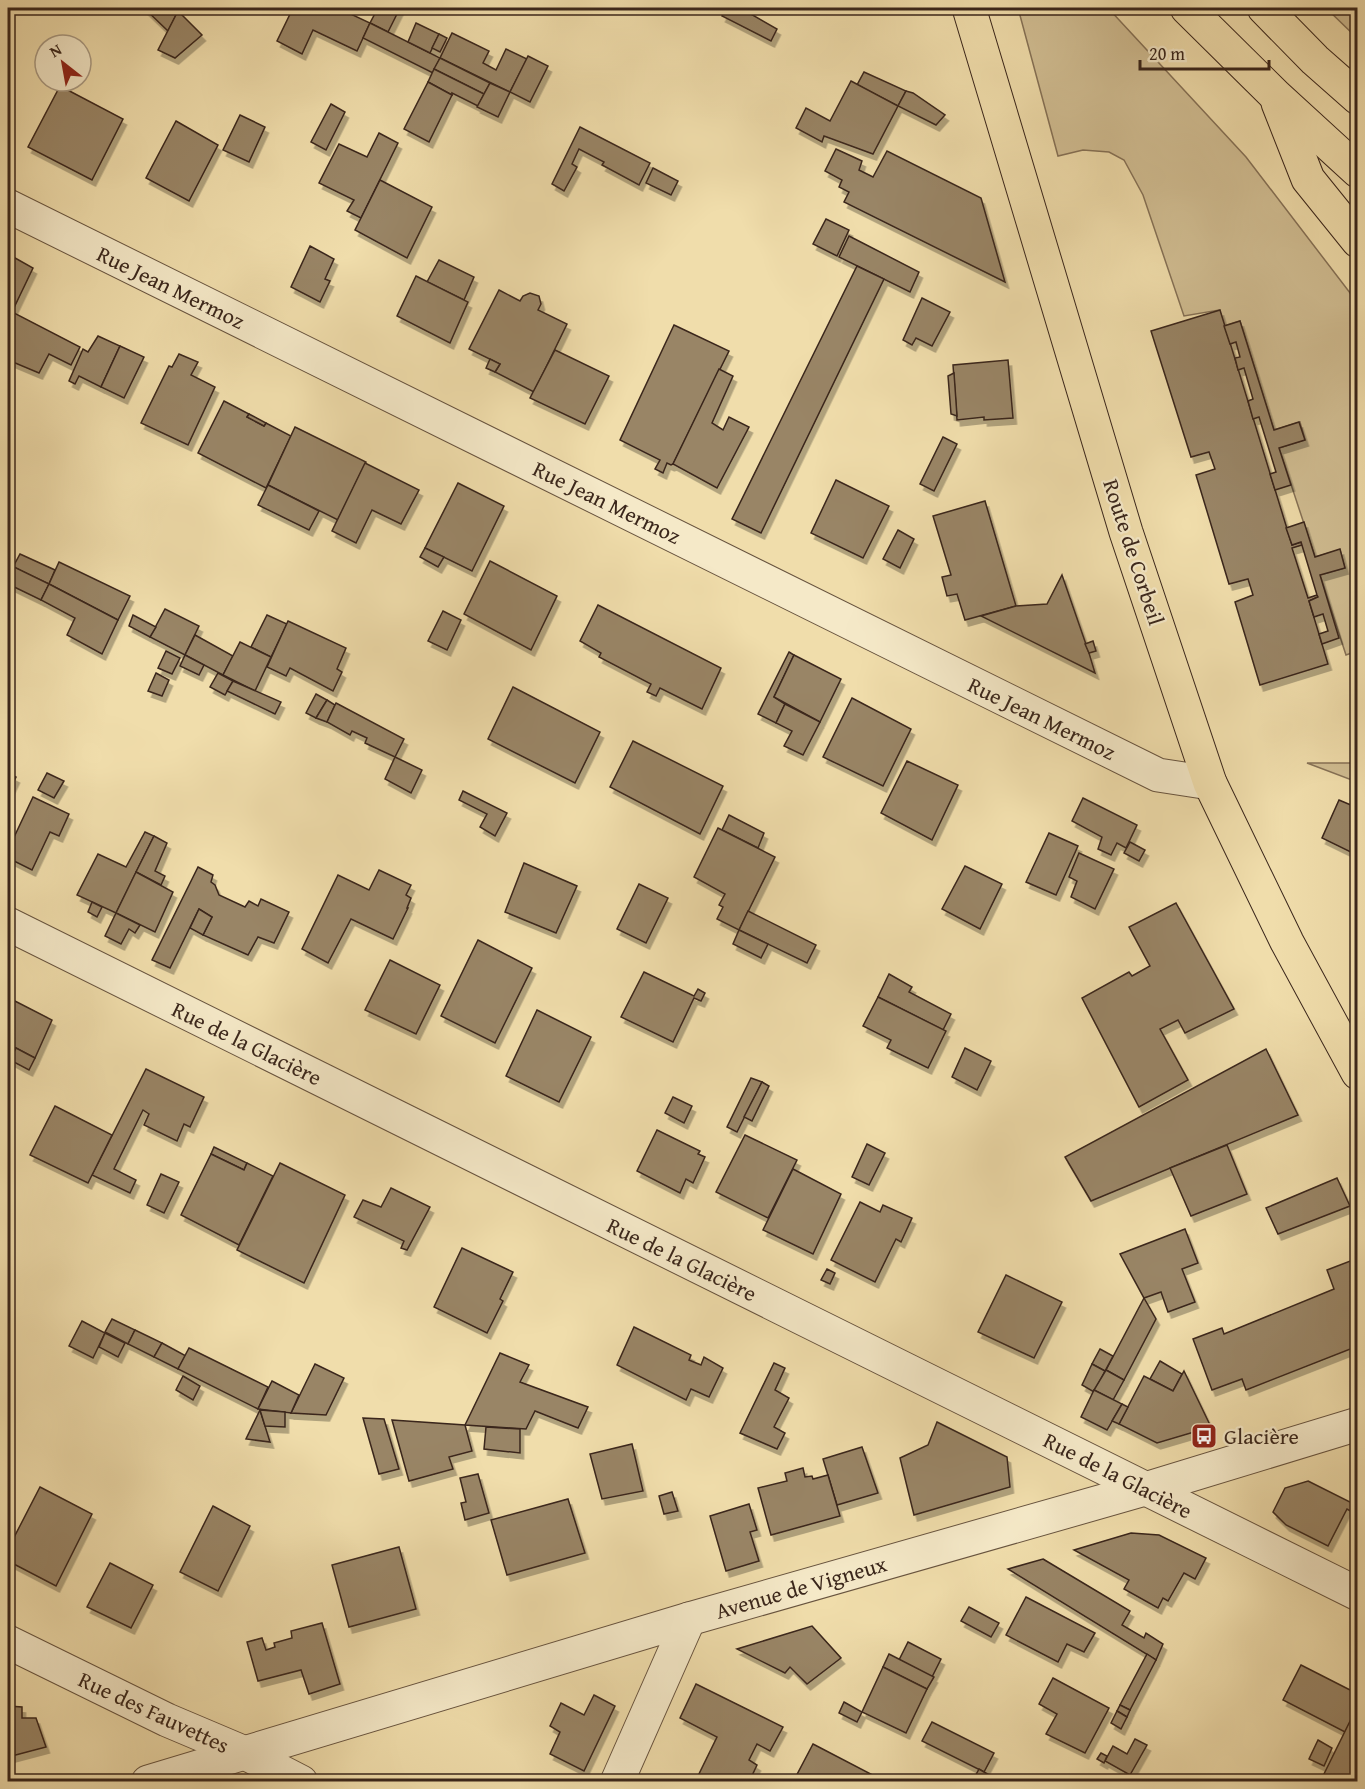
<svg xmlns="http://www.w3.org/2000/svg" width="1365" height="1789" font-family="'Gentium Book Plus',serif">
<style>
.green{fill:#d1be93;stroke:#867257;stroke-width:1.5}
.building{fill:#998566;stroke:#3a261b;stroke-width:1.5;filter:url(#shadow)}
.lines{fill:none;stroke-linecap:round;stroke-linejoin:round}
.minor-casing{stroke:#68543f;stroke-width:35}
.major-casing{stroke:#3a261b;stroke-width:35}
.minor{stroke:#f5e9c8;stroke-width:33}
.major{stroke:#f0ddab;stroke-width:33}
.labels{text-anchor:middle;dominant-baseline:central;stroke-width:4.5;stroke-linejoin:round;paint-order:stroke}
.street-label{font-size:22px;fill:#3a261b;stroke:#f5e9c8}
.poi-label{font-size:22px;fill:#3a261b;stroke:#f5e9c8;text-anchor:start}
</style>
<defs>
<filter id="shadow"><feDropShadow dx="3.5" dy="6" stdDeviation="0" flood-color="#0004"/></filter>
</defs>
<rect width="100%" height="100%" fill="#f0ddab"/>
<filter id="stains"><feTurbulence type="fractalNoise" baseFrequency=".00333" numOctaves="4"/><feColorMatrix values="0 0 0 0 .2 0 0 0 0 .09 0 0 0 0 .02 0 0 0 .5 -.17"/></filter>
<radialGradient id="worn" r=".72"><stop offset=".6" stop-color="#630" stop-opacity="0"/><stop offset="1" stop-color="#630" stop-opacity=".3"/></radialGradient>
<g class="green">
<polygon points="1018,8 1108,8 1246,157 1357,302 1357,651 1346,655 1320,575 1345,568 1340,550 1315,557 1279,448 1305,440 1300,422 1274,430 1240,321 1224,326 1219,310 1184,316 1143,195 1124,160 1109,152 1083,150 1058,156"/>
<polygon points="1326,8 1357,8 1357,38"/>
<polygon points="1307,763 1357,763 1357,782"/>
</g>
<g class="building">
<polygon points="144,8 174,8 178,11 168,31"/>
<polygon points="293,8 338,8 370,23 357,51 313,30 302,54 277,41"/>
<polygon points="378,8 400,8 388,32 370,23"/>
<polygon points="726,8 752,8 749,13 777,29 771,41 722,16"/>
<polygon points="178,11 202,35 175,58 158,50"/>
<polygon points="370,23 440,58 433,73 363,38"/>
<polygon points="416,23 439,34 430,53 408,42"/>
<polygon points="452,33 489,51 483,63 496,70 506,49 527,59 510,92 440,58"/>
<polygon points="439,34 447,38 440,52 432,48"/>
<polygon points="528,56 548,66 530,102 510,92"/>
<polygon points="440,58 490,83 484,94 434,69"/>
<polygon points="434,69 484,94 478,106 452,93 452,95 428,82"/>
<polygon points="864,72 906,91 898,106 857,85"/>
<polygon points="851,81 898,106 873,154 824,136 822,142 796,128 806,108 830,121"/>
<polygon points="428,82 452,95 429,142 404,129"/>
<polygon points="490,83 510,92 498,117 477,107"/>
<polygon points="60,86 123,119 92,180 28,147"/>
<polygon points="906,91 913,93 945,115 936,125 898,106"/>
<polygon points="331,104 345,112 326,150 311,142"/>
<polygon points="240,115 265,127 249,162 223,150"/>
<polygon points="176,121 218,145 189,201 146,178"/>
<polygon points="580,127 650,163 639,185 602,165 604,162 579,149 572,164 577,167 564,191 552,184"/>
<polygon points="379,133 398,143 361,218 347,211 354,200 319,183 339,144 367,157"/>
<polygon points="836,149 862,161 859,170 873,177 887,151 981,198 1005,282 844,202 849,192 839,187 842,180 825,171"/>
<polygon points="653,168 678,181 671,195 646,183"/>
<polygon points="380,180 432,207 407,258 355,230"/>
<polygon points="826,219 849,230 837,256 813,244"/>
<polygon points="849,236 919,272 910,292 839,257"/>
<polygon points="310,246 334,259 325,279 330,281 320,302 291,287"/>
<polygon points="8,254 33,268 12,312 80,347 71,365 49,354 39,373 8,360"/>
<polygon points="439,260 474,277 464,300 427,282"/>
<polygon points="857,266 884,279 761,533 732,519"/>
<polygon points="416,276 468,302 450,343 397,316"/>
<polygon points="499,290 520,301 523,296 530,293 539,296 541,304 538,310 567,324 534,392 495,372 500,364 469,349"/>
<polygon points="922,298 950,312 932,346 916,338 912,345 903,340"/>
<polygon points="1220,310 1292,545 1301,542 1302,545 1292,548 1308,598 1317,595 1318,597 1309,601 1328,664 1260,685 1235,602 1253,595 1248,579 1229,584 1196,475 1215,469 1209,452 1191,457 1151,331"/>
<polygon points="1240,321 1274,430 1299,422 1305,440 1279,448 1291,485 1275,490 1270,474 1276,472 1259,417 1253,419 1248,401 1253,399 1244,368 1238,370 1235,358 1240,357 1236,342 1230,344 1224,326"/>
<polygon points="674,325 729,351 673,464 671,465 667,463 663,473 655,469 660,460 620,440"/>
<polygon points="98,336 120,346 101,387 79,376 75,384 69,381 83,349 88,352"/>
<polygon points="120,346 144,357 124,398 101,387"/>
<polygon points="555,350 609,376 585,424 530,398"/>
<polygon points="179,354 198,362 191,375 215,387 188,445 141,423 169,366 172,367"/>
<polygon points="490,359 500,364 495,372 486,368"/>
<polygon points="1008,360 1013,418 984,420 984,417 957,420 953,365"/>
<polygon points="719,369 733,376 712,423 723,430 729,417 749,427 717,488 673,464"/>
<polygon points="954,373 957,416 951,414 948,376"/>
<polygon points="224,401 249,414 247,417 264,426 266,423 291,436 266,488 198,453"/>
<polygon points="249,414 266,423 264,426 247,417"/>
<polygon points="295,427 366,462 338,520 268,485"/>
<polygon points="943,437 957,444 934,491 920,484"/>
<polygon points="365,463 419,490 401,524 372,510 356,543 332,531"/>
<polygon points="836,480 889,506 863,558 811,533"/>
<polygon points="458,483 504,506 472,571 425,548"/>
<polygon points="268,485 319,511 309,530 258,505"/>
<polygon points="985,501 1016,606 965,620 957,594 947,596 942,577 951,575 933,516"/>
<polygon points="1304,522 1315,557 1340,549 1345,568 1320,575 1339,638 1322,644 1319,634 1328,631 1323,614 1314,617 1309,601 1318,597 1317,595 1301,542 1292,545 1286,528"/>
<polygon points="898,530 914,539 900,568 883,559"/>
<polygon points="425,548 444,557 438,567 420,557"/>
<polygon points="20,554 55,570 49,584 13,567"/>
<polygon points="490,561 557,596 531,650 464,614"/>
<polygon points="59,562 130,596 118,620 49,584"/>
<polygon points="8,564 49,584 41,600 8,584"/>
<polygon points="1062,575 1089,653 1095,673 981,616 1016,606 1047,604"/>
<polygon points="49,584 118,620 102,654 67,635 75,618 41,600"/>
<polygon points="598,605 721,668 702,709 660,688 656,696 647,692 651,684 599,657 601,653 580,641"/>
<polygon points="165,609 199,626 185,655 150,637"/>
<polygon points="443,611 461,620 447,650 428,641"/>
<polygon points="133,615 156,627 150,637 129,626"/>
<polygon points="267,615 287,624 271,657 251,647"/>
<polygon points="288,621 346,648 337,669 342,672 333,691 290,668 286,676 267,667"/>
<polygon points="195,635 233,656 223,675 185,655"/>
<polygon points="1093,641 1096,651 1089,653 1085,644"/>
<polygon points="240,642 271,657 255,691 223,675"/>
<polygon points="166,651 180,658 172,674 158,668"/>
<polygon points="789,652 794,655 774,697 785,704 776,723 758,714"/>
<polygon points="185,655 204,665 199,675 180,666"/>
<polygon points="794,655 841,679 820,722 774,697"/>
<polygon points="156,673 169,680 162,696 148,691"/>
<polygon points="218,673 233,681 225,695 210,687"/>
<polygon points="233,681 281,702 275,714 227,691"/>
<polygon points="513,687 600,732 575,783 488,739"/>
<polygon points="316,694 327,700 316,718 306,713"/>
<polygon points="852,698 911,729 883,786 823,757"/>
<polygon points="327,700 335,705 327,722 316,718"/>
<polygon points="336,703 404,739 395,757 365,743 367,738 352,731 350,735 327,722"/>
<polygon points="785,704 820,722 803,755 784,746 792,731 776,723"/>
<polygon points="633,741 723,786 700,834 610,787"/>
<polygon points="395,757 422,770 411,793 385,779"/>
<polygon points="907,761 958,785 932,840 881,813"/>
<polygon points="8,773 16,777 8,794"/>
<polygon points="47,773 64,781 54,798 38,790"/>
<polygon points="463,791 507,813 495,836 480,827 487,814 459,800"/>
<polygon points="33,797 69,814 59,836 50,832 32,870 8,858 8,850"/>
<polygon points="1083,798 1137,825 1126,848 1117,843 1111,855 1098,849 1102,837 1072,821"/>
<polygon points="1339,800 1358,808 1358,861 1355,854 1322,838"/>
<polygon points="729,815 764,833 758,848 722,830"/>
<polygon points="718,828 775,857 739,930 717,919 723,907 719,905 725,894 694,877"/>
<polygon points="145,832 154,836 116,913 77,895 98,854 126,867"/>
<polygon points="1049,833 1078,846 1056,895 1026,882"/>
<polygon points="154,836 167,843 155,871 165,876 161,885 136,872"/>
<polygon points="1130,842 1145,850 1139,861 1124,853"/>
<polygon points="1079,853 1114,869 1095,909 1071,897 1077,881 1069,877"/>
<polygon points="524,863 577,886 556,933 505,912"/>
<polygon points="965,866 1002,884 980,929 942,909"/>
<polygon points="198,867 213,875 211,882 215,885 219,895 245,907 249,901 258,906 261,899 289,912 274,943 258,937 248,955 203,935 212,917 199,909 170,968 152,960"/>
<polygon points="379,870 411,885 406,895 411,898 407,908 408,908 393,939 351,919 328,963 302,949 338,875 369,890"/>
<polygon points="136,872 173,892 155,932 116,913"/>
<polygon points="639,884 668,898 646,943 617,929"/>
<polygon points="92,902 102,907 97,917 88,912"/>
<polygon points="1176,903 1234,1009 1185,1033 1178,1020 1160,1029 1188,1080 1139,1107 1082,998 1129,972 1132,976 1150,966 1129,927"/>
<polygon points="199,909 212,917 203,935 190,928"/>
<polygon points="748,911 816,945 807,963 739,930"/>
<polygon points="116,913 140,925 135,933 129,929 121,944 105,936"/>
<polygon points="739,930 768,944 761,958 733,944"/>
<polygon points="478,940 532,968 495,1043 441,1016"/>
<polygon points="390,960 440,985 416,1034 365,1010"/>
<polygon points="644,972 694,996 698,989 705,993 701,1001 694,998 673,1042 621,1017"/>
<polygon points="889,974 912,987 909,992 951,1014 943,1030 878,997"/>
<polygon points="878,997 946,1031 928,1068 887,1048 891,1040 863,1026"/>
<polygon points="11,999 52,1020 35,1058 8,1044 8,1005"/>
<polygon points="537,1010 591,1037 559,1102 506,1076"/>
<polygon points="16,1048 35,1058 29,1070 10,1060"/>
<polygon points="965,1048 991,1061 977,1090 952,1077"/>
<polygon points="1266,1049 1298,1115 1091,1201 1065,1157"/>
<polygon points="146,1069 204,1097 190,1127 184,1124 177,1141 144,1125 149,1114 143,1110 114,1169 136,1180 130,1193 92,1175"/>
<polygon points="751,1078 762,1082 737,1132 727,1127"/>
<polygon points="762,1082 769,1086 752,1121 744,1117"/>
<polygon points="673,1097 692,1106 684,1123 665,1113"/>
<polygon points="55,1106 112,1135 88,1183 30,1155"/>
<polygon points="657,1130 700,1151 698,1154 705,1157 693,1183 686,1179 680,1193 637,1171"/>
<polygon points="745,1135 797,1160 768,1218 716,1192"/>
<polygon points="867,1144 885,1153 869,1185 852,1177"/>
<polygon points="1227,1145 1247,1194 1191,1216 1170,1168"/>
<polygon points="214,1147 247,1163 244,1170 211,1154"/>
<polygon points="211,1154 244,1170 247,1163 273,1176 239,1245 181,1215"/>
<polygon points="280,1163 345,1195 304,1283 237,1250"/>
<polygon points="793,1169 841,1194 813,1254 763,1230"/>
<polygon points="161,1174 179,1182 164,1213 147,1205"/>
<polygon points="1337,1178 1350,1206 1278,1234 1266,1208"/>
<polygon points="391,1188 430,1207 407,1250 401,1248 404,1241 354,1217 363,1200 381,1207"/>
<polygon points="860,1202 880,1212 883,1205 912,1218 901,1242 896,1239 875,1282 831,1260"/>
<polygon points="1185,1229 1198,1263 1182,1269 1195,1302 1168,1312 1161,1292 1144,1298 1120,1254"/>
<polygon points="462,1248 513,1272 500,1299 503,1301 487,1333 434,1307"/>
<polygon points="1358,1258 1358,1346 1246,1390 1242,1379 1212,1390 1193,1339 1222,1328 1224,1334 1334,1289 1327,1270"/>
<polygon points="827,1269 835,1273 830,1284 821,1280"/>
<polygon points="1006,1275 1062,1302 1034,1358 978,1332"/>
<polygon points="1144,1298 1156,1319 1124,1380 1106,1370"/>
<polygon points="112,1319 135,1330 128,1344 105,1332"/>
<polygon points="82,1321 105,1333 93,1358 69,1346"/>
<polygon points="634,1327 691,1355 689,1360 701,1365 704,1357 723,1368 709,1397 691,1389 686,1400 617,1365"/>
<polygon points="135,1330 162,1343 154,1357 128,1344"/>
<polygon points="105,1333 125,1343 118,1357 99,1347"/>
<polygon points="162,1343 186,1356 178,1369 154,1357"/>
<polygon points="189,1348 268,1387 258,1409 178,1369"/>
<polygon points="1100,1349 1113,1356 1105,1371 1092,1364"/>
<polygon points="500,1353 529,1365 520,1382 588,1407 578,1428 535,1411 526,1429 465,1425"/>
<polygon points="1160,1361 1182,1374 1173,1391 1150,1379"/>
<polygon points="774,1363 785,1368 775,1390 789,1398 774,1427 785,1433 777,1449 740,1433"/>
<polygon points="315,1364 344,1378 326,1415 291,1413"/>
<polygon points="1092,1364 1105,1371 1094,1392 1082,1385"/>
<polygon points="1106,1370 1124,1380 1113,1400 1094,1390"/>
<polygon points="1184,1371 1211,1427 1157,1443 1119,1424 1144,1376 1173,1391"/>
<polygon points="183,1376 200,1386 193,1400 176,1390"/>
<polygon points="272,1381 299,1395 291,1413 258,1409"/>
<polygon points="1094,1390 1122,1404 1107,1430 1081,1417"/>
<polygon points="1122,1404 1128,1407 1119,1424 1112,1421"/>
<polygon points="260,1410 270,1442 246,1439"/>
<polygon points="260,1410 285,1412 285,1427 265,1426"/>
<polygon points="363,1418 384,1419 399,1469 379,1474"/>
<polygon points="392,1420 465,1425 472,1451 449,1457 453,1469 409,1481"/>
<polygon points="937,1422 1007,1457 1010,1487 914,1515 900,1458 928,1445"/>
<polygon points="486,1427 520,1429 520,1453 484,1449"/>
<polygon points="632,1444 643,1491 602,1499 590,1454"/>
<polygon points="862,1447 878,1493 837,1505 823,1459"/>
<polygon points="803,1468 805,1477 812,1476 813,1479 828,1475 840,1516 771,1535 758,1488 787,1481 785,1473"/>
<polygon points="478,1474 489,1513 465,1520 461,1503 466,1502 460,1478"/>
<polygon points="1308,1481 1358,1506 1354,1513 1347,1509 1328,1546 1286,1525 1273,1512 1285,1488"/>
<polygon points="40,1487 92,1514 56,1586 8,1561 8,1549"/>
<polygon points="672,1492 678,1511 664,1514 659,1496"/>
<polygon points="568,1499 585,1553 507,1575 491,1520"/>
<polygon points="749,1504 757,1530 750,1532 759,1561 726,1571 710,1516"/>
<polygon points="213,1506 250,1526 218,1591 180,1572"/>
<polygon points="1131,1533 1159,1535 1206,1558 1195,1579 1184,1573 1168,1601 1163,1598 1158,1608 1124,1589 1129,1580 1074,1550"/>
<polygon points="399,1547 416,1609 349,1627 332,1565"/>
<polygon points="1043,1559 1130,1611 1122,1625 1144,1638 1146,1633 1163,1644 1156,1660 1008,1569"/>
<polygon points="110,1563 153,1585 131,1628 87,1607"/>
<polygon points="1026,1597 1095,1633 1084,1652 1067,1644 1058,1662 1006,1635"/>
<polygon points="969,1607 999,1623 991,1637 961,1621"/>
<polygon points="322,1623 340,1684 309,1694 301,1670 258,1681 247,1642 262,1638 266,1650 275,1647 274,1643 292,1638 291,1631"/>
<polygon points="812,1626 841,1658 807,1684 790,1667 785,1673 737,1649"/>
<polygon points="908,1642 941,1659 932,1677 899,1660"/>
<polygon points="889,1654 934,1677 927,1689 883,1667"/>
<polygon points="1147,1654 1156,1660 1130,1710 1120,1705"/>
<polygon points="1301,1665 1358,1694 1358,1707 1345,1732 1283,1700"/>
<polygon points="883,1667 927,1689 906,1733 862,1712"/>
<polygon points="1053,1678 1109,1708 1085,1753 1046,1734 1057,1714 1039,1704"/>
<polygon points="696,1684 783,1727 770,1751 757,1744 749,1760 757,1765 749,1782 695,1782 717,1737 680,1718"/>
<polygon points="594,1695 615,1706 584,1771 550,1754 560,1732 550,1726 561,1703 584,1715"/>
<polygon points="844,1702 862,1712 857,1722 839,1713"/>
<polygon points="1120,1705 1130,1710 1127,1717 1117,1711"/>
<polygon points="8,1706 22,1707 22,1718 36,1718 46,1747 8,1757"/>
<polygon points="1357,1707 1358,1782 1335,1782 1323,1776"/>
<polygon points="1117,1711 1127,1717 1121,1729 1111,1723"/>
<polygon points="932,1722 994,1753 984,1772 922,1741"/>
<polygon points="1135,1739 1147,1745 1130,1775 1105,1761 1113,1746 1127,1754"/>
<polygon points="1318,1740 1332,1748 1324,1766 1309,1759"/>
<polygon points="813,1744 886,1782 793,1782"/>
<polygon points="1101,1753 1107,1756 1104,1763 1097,1759"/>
<polygon points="979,1769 984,1772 1002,1782 972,1782"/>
</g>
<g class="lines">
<g class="minor-casing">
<g id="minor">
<polyline points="8,206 1158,775 1210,783"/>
<polyline points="8,924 1358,1594"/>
<polyline points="8,1642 167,1720 245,1753 301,1782"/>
<polyline points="148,1782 689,1619 1145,1489 1358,1424"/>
<polyline points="617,1782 689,1619"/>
</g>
</g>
<g class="major-casing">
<g id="major">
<polyline points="969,8 1126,532 1210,783 1287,942 1358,1073"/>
<polyline points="1187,8 1276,96 1358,171"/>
<polyline points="1264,8 1315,60 1358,98"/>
<polyline points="1278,103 1308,179 1358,241"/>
</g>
</g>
<use href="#minor" class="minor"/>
<use href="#major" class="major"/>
</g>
<defs>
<g id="bus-square" transform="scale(1.35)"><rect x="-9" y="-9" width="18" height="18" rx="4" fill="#8f2418" stroke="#f5e9c8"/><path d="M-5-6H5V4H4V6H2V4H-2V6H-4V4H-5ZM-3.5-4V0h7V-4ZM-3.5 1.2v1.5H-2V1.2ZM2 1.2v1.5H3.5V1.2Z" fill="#fff"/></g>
</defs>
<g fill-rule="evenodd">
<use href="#bus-square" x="1204" y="1436"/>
</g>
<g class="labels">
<g class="street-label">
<text transform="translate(171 287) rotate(26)">Rue Jean Mermoz</text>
<text transform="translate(607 502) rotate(26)">Rue Jean Mermoz</text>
<text transform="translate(1134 552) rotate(72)">Route de Corbeil</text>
<text transform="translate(1042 718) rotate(26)">Rue Jean Mermoz</text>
<text transform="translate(247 1043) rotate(26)">Rue de la Glacière</text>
<text transform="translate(682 1259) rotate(26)">Rue de la Glacière</text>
<text transform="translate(1118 1475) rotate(27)">Rue de la Glacière</text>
<text transform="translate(801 1587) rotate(-16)">Avenue de Vigneux</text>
<text transform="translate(154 1712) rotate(25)">Rue des Fauvettes</text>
</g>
<g class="poi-label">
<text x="1224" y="1436">Glacière</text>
</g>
</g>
<rect width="1365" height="1789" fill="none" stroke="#f0ddab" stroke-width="30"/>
<rect x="9" y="9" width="1347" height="1771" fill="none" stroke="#3a261b" stroke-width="3"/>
<rect x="15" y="15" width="1335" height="1759" fill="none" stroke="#3a261b" stroke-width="1.5"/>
<g transform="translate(63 63) rotate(329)"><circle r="28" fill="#f5e9c8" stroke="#aa9b83" stroke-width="1.5"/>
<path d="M0-4.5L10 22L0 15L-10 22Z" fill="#8f2418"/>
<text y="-9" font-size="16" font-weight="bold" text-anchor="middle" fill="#3a261b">N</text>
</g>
<path d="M1140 60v9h129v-9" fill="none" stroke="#3a261b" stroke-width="3"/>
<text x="1149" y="60" font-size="18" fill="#3a261b" stroke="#f5e9c8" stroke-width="4.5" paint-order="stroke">20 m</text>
<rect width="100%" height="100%" filter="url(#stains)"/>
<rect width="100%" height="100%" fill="url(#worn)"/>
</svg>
